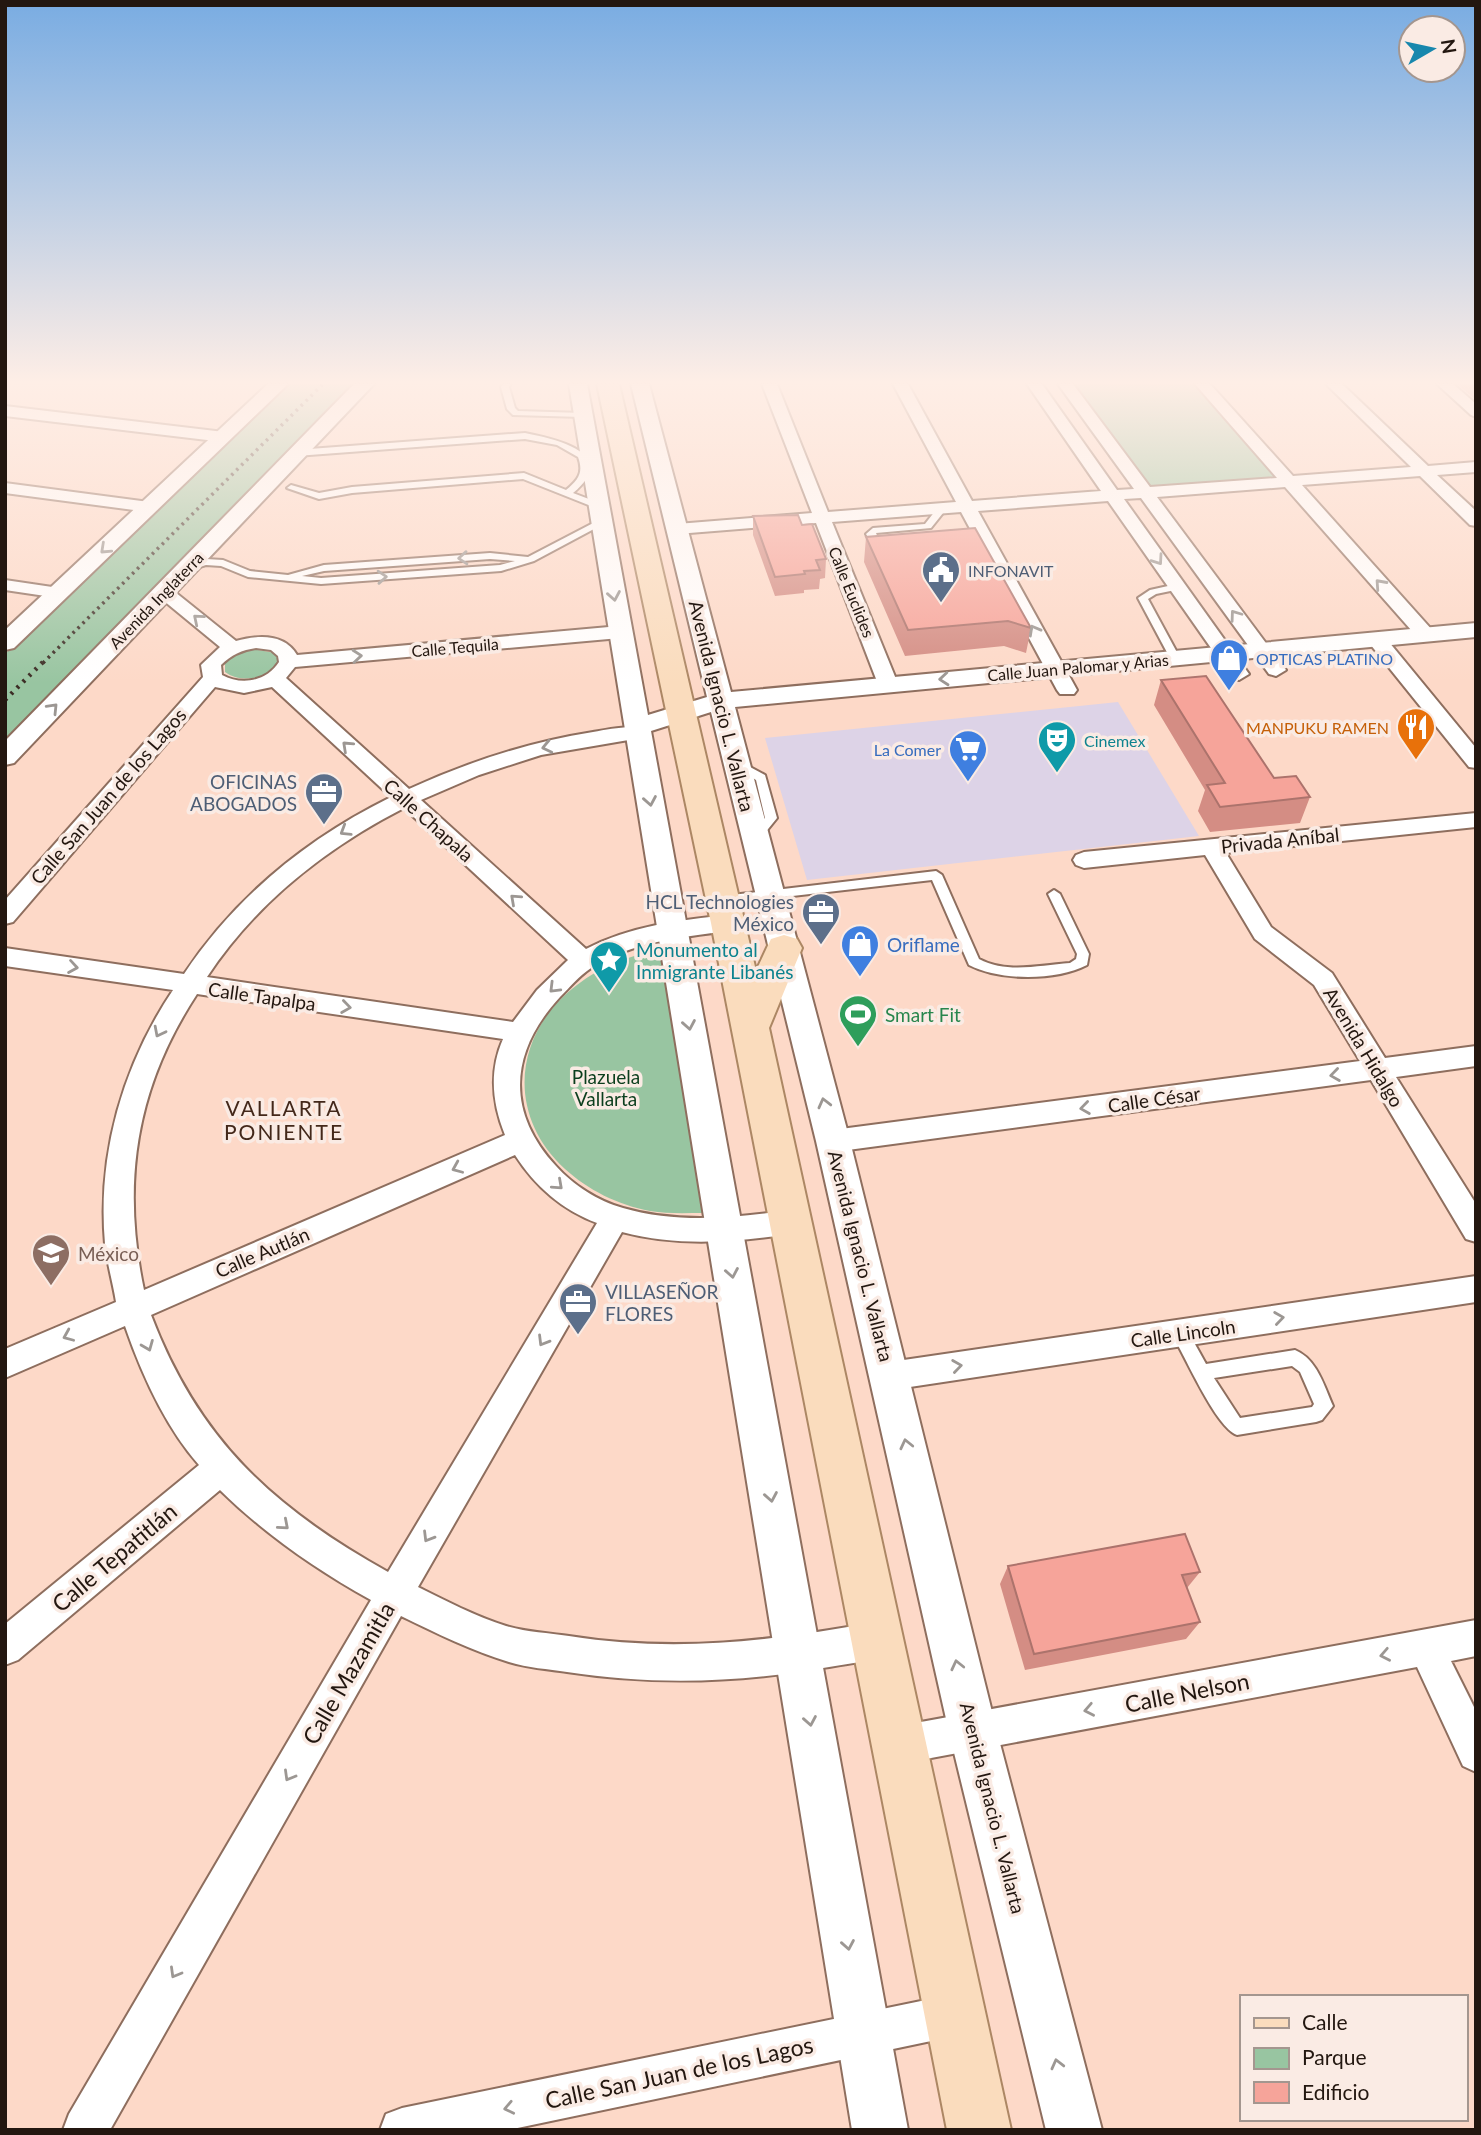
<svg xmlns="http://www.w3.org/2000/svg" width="1481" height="2135" font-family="Lato,sans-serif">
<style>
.commercial{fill:#ddd3e7}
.green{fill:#98c5a1}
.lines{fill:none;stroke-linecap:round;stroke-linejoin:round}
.service-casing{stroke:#8e6e5e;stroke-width:4}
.minor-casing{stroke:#8e6e5e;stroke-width:4}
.tertiary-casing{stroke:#8e6e5e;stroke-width:4}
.primary-casing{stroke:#ac8764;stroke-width:4}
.service{fill:#fff;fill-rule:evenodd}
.minor{fill:#fff;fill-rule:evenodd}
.tertiary{fill:#fff;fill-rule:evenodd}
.primary{fill:#fadcbd;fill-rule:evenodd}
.rail-far1{stroke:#3c2d25;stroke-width:3.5;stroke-dasharray:2.5 4.5;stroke-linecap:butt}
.rail{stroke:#3c2d25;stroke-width:4.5;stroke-dasharray:2.5 6;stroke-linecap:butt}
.wall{fill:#d48d84}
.building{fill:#f6a49a;stroke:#ac736c;stroke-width:2}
.oneway{stroke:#9c9793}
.labels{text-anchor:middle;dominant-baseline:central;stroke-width:7;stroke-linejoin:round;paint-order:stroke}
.far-service-label{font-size:16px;fill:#4e5e75;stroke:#faebe4;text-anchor:start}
.far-street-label{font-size:16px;fill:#231710;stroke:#faebe4}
.far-shop-label{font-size:16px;fill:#366cbe;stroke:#faebe4;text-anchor:start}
.far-food-label{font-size:16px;fill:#c56008;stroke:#faebe4;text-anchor:end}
.far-culture-label{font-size:16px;fill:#0d838f;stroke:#faebe4;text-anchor:start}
.street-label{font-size:19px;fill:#231710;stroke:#faebe4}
.service-label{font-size:19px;fill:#4e5e75;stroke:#faebe4;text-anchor:end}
.shop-label{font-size:19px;fill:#366cbe;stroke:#faebe4;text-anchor:start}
.culture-label{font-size:19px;fill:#0d838f;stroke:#faebe4;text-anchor:start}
.leisure-label{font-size:19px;fill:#27864d;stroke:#faebe4;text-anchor:start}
.park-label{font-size:19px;fill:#0b3e1d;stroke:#faebe4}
.education-label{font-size:19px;fill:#785e54;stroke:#faebe4;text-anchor:start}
.neighbourhood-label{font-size:21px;letter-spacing:2px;fill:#43281a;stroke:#faebe4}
.near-street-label{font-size:23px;fill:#231710;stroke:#faebe4}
</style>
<rect width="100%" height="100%" fill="#fdd9c8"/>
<!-- commercial -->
<path class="commercial" d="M1118 702 1199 836 807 880 765 738Z"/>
<!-- green -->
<path class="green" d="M289 384H353L5 744V654Z
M1073 384H1194L1276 477 1150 487Z
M253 649 275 653 279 662C269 679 241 684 225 672V662L236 653Z
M659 949H665L706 1211 703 1213C686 1213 667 1214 650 1211 618 1205 588 1190 565 1169 505 1114 514 1032 577 985 601 966 630 956 659 949Z"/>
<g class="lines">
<defs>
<path id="service" d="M503 384H511L509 387 515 408 518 411 583 413 587 415 583 417 513 415 507 409 501 387Z
M525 433C555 439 621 453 573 493L602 504V508H596L523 479 352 493 319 499 287 488 291 485 319 493 352 487 524 473 566 490C578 480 584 473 578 457L557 445 525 439 296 456 292 453 296 450Z
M942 505 947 508 931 528 876 533 880 542 887 545V549L873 546 866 534 873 528 925 524 939 506Z
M599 520 607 522 534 561 501 571 321 584 248 577 221 566 206 565 189 570 184 567 206 559 223 560 250 571 288 575 324 565 490 553 528 557ZM490 559 515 561 500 565 321 578 302 576 324 571Z
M1177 584 1182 587 1180 589 1156 594 1148 599 1180 658 1175 661 1170 658 1138 598 1150 590Z
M737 760 765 775 777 818 760 839 756 840 750 836 765 818 756 780 733 765V761Z
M936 871 942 875 979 959C1007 974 1040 965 1070 963L1076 959 1077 954 1048 894 1054 890 1060 894 1089 954 1087 965C1056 981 1000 981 969 965L932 880 723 904 717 900 723 896Z
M1180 1326 1186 1328 1206 1364 1295 1350C1317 1359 1324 1386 1333 1406L1322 1420 1316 1422 1237 1435C1216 1427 1187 1360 1174 1338L1172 1333 1174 1328ZM1292 1366 1300 1372 1314 1404 1312 1407 1240 1418 1214 1378Z"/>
<path id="minor" d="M762 384H777L828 512 956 502 893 384H908L972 501 1101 491 1027 384H1042L1117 490 1134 489 1058 384H1073L1150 487 1277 478 1195 384H1210L1293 476 1411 467 1326 384H1342L1428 466 1476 462V472L1437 475 1476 511V526L1470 525 1420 476 1302 485 1433 631 1436 635 1426 641 1419 639 1285 487 1157 497 1286 670 1276 676 1269 674 1141 498 1124 499 1249 674 1239 680 1232 678 1108 501 978 511 1077 690 1074 694H1060L1057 690 961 512 832 522 898 684 895 688H881L878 684 816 523 677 534 668 529 677 524 812 513Z
M1437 384H1453L1476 404V417L1471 415Z
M5 406 224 432 232 437 224 442 5 416Z
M5 483 149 502 157 507 149 512 5 493Z
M5 580 59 588 68 593 59 598 5 590Z
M164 587 170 588 236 641C258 635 284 633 297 655L620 626 627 628 629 632 620 638 295 667 286 678 409 789C468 762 529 742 593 732 610 729 630 725 646 729L649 733 646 737 541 755 479 775 421 800 586 949C630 926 680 920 728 915L736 917 740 923 736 929 728 931C681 937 632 942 591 968 579 976 570 987 560 997 510 1051 505 1111 556 1166 573 1185 598 1201 623 1208 678 1224 735 1218 791 1210L801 1213 805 1222 801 1231 791 1234C734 1242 679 1247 622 1232L418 1587C446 1601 475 1616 506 1626 526 1632 548 1633 569 1636 676 1653 771 1641 877 1622L890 1627 895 1640 890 1653C867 1662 841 1665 817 1669 733 1683 651 1685 567 1672 548 1669 528 1668 509 1662 472 1651 436 1633 401 1616L110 2130H63L69 2114 371 1600C315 1569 265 1534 220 1490L18 1660 5 1665V1624L199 1465C165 1426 142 1375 125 1326L5 1378V1349L116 1302C113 1283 107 1263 105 1244 97 1154 123 1065 173 990L5 966V948L184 974C236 896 308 838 391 797L272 687 244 693 215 687 13 922 5 924V900L203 677 201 665 220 647 158 596 155 592ZM256 648 271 650 278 656 279 662C267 681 242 686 222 675L221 665C231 655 242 650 256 648ZM404 808 568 960 537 990 513 1022 207 977C255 904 326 848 404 808ZM197 994 503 1039C489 1071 492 1103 505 1135L144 1290C121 1182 136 1087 197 994ZM515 1155C535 1186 562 1210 597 1223L388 1572C273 1508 198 1439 151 1315Z
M1377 634 1384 636 1476 748V768L1469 767 1370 644 1367 640 1370 636Z
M1476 813V827L1226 853 1271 927 1332 973 1385 1058 1476 1046V1066L1396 1077 1476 1204V1242L1466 1239 1371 1080 833 1152 823 1149 819 1141 823 1133 833 1130 1360 1061 1314 985 1255 939 1205 855 1084 868 1076 865 1073 860 1076 855 1084 852Z
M1476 1276V1302L890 1390 879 1386 874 1376 879 1366 890 1362Z
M1476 1620V1656L1451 1661 1476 1711V1772L1463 1766 1417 1667 899 1764 886 1758 880 1745 886 1732 899 1726Z
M955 1994 970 2000 976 2015 970 2030 955 2036 508 2130H380L386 2114 402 2108Z"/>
<path id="tertiary" d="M268 384H288L14 648 5 650V630Z
M354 384H374L14 763 5 765V741Z
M569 384H587L648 715 707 697 631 384H649L731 692 1476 623V637L735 707 850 1141 997 1732 1102 2130H1046L949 1732 816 1141 711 712 651 731 908 2130H852Z"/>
<path id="primary" d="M597 384H619L756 971 771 939 784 935 797 939 802 948 769 1028 1011 2130H947L711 923Z"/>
</defs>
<!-- service casing -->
<use href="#service" class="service-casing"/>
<!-- minor casing -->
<use href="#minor" class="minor-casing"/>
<!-- tertiary casing -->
<use href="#tertiary" class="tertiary-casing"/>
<!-- primary casing -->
<use href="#primary" class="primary-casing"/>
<!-- service -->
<use href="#service" class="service"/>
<!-- minor -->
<use href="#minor" class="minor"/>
<!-- tertiary -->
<use href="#tertiary" class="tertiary"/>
<!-- primary -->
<use href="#primary" class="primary"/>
<!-- rail-far1 -->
<path class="rail-far1" d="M43 663 323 384"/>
<!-- rail -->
<path class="rail" d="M5 700 44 661"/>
</g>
<!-- wall -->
<path class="wall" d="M1457 384H1476V400Z
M753 516 802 525 826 559 825 578 820 579 819 589 804 590V593L775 596 753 535Z
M866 537 1031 628 1026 653 1004 646 905 656 864 562Z
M1161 680 1274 778 1310 797 1300 823 1210 832 1198 811 1205 790 1154 705Z
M1008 1566 1200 1572 1187 1588 1200 1622 1186 1639 1025 1670 1000 1584Z"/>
<!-- building -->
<path class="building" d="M798 515 802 525 812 524 826 559 816 560 820 570 804 571 805 574 775 577 753 516Z
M975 528 1031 628 1008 621 908 630 866 537Z
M1206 676 1274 778 1296 776 1310 797 1220 807 1207 785 1225 783 1161 680Z
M1185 1534 1200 1572 1182 1575 1200 1622 1034 1654 1008 1566Z"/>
<!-- one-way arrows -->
<defs><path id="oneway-chevron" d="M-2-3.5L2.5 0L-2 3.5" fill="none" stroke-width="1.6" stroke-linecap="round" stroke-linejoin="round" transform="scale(1.75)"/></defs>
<g class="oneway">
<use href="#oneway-chevron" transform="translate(105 549) rotate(137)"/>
<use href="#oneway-chevron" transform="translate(463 558) rotate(176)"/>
<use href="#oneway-chevron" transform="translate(1158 560) rotate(55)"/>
<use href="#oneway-chevron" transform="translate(382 577) rotate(-4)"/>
<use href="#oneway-chevron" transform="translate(1380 584) rotate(-132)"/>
<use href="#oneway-chevron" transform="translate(614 596) rotate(80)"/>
<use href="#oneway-chevron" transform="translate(1235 615) rotate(-126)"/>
<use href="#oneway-chevron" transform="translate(198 619) rotate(-140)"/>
<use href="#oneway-chevron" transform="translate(1034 630) rotate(-119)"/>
<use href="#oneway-chevron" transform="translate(357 656) rotate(-5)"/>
<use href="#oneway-chevron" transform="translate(944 679) rotate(175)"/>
<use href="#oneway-chevron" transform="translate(53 708) rotate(-46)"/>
<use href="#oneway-chevron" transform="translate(347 746) rotate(-137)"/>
<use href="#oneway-chevron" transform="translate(547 747) rotate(167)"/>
<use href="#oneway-chevron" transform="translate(650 801) rotate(80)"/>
<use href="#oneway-chevron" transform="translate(345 831) rotate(148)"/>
<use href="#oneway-chevron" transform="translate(515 899) rotate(-138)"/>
<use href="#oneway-chevron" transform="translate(73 967) rotate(9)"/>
<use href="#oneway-chevron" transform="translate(554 988) rotate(135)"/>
<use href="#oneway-chevron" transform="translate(346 1007) rotate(8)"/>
<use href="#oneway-chevron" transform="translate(689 1025) rotate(80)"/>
<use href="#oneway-chevron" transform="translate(159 1032) rotate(117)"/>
<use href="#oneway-chevron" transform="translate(1335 1075) rotate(172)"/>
<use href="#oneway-chevron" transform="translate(824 1103) rotate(-104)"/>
<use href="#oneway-chevron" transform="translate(1085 1108) rotate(172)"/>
<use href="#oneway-chevron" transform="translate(457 1168) rotate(157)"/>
<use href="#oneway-chevron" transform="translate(558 1185) rotate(42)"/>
<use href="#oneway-chevron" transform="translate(732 1273) rotate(80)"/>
<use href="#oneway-chevron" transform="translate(1279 1318) rotate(-8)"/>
<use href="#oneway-chevron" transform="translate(68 1336) rotate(157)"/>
<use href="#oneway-chevron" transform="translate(543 1341) rotate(121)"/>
<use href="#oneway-chevron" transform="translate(148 1346) rotate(68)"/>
<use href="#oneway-chevron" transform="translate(957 1366) rotate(-8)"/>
<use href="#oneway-chevron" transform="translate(906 1444) rotate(-103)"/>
<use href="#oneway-chevron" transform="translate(771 1497) rotate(80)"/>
<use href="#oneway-chevron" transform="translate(284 1525) rotate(41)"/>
<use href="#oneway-chevron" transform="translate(428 1537) rotate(121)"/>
<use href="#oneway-chevron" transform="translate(1385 1655) rotate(169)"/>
<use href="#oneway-chevron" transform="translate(957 1665) rotate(-103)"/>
<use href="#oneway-chevron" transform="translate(1089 1710) rotate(169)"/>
<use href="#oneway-chevron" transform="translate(810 1721) rotate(80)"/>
<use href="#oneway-chevron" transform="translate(289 1776) rotate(120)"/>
<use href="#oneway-chevron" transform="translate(848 1945) rotate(80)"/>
<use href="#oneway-chevron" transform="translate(175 1973) rotate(120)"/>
<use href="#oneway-chevron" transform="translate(1057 2064) rotate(-104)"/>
<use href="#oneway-chevron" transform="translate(509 2108) rotate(168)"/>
</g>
<!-- sky -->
<linearGradient id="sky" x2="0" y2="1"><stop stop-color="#79ace2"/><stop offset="0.56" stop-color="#feeee6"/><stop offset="1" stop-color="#feeee6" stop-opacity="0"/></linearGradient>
<rect width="1481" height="683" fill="url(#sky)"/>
<!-- icons -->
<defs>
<symbol id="civic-pin" viewBox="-11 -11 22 30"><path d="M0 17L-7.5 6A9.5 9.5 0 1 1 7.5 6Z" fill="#5c6f8a" stroke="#faebe4"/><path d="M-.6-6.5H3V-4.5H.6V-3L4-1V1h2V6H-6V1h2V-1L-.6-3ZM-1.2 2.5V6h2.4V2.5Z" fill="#fff"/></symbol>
<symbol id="shop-pin" viewBox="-11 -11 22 30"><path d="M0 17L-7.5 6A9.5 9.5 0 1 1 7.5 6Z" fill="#3f7fe0" stroke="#faebe4"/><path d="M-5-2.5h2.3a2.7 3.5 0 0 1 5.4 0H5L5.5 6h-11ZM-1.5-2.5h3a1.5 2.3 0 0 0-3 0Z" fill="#fff"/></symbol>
<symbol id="restaurant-pin" viewBox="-11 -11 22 30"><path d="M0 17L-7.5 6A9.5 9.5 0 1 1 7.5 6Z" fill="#e8710a" stroke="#faebe4"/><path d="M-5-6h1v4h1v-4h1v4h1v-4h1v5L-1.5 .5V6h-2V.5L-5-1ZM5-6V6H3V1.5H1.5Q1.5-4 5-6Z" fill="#fff"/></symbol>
<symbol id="theatre-pin" viewBox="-11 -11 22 30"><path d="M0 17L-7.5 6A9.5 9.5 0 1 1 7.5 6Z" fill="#0f9aa8" stroke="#faebe4"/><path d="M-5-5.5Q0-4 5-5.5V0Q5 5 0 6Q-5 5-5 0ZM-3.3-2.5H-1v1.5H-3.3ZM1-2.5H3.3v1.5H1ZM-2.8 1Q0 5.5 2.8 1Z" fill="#fff"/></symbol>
<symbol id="supermarket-pin" viewBox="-11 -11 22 30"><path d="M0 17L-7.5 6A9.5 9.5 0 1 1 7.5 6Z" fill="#3f7fe0" stroke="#faebe4"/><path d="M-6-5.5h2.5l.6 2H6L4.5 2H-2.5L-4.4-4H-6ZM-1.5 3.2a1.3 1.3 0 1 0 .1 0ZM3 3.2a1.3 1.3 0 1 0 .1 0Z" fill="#fff"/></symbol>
<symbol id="office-pin" viewBox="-11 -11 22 30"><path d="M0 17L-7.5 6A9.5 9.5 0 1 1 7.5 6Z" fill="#5c6f8a" stroke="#faebe4"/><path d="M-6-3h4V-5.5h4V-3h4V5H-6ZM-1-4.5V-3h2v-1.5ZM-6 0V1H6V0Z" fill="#fff"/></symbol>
<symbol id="sight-pin" viewBox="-11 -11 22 30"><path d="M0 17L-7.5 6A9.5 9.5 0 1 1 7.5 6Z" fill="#0f9aa8" stroke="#faebe4"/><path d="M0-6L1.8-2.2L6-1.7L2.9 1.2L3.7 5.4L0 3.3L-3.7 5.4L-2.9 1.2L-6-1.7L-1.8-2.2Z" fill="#fff"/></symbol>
<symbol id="stadium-pin" viewBox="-11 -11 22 30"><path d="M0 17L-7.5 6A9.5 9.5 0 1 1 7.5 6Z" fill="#2e9e5b" stroke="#faebe4"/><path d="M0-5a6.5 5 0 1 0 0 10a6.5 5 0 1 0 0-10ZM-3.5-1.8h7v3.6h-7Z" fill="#fff"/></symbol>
<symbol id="school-pin" viewBox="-11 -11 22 30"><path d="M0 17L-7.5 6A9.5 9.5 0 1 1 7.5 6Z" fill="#8d6e63" stroke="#faebe4"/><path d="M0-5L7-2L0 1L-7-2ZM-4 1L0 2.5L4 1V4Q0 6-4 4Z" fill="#fff"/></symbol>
</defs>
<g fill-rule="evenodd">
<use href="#civic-pin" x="919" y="548" width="44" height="60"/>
<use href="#shop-pin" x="1207" y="636" width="44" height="60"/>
<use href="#restaurant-pin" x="1394" y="705" width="44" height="60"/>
<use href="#theatre-pin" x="1035" y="718" width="44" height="60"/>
<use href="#supermarket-pin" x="946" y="727" width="44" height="60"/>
<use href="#office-pin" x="302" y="770" width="44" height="60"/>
<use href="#office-pin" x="799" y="890" width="44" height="60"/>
<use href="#shop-pin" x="838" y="922" width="44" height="60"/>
<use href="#sight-pin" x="587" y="938" width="44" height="60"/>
<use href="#stadium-pin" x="836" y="992" width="44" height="60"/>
<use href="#school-pin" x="29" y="1231" width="44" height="60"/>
<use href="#office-pin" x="556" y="1280" width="44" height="60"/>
</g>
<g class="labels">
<!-- far-service labels -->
<g class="far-service-label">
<text x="968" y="570">INFONAVIT</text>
</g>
<!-- far-street labels -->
<g class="far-street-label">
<text transform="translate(852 592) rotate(68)">Calle Euclides</text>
<text transform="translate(156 600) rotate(-46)">Avenida Inglaterra</text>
<text transform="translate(455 647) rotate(-5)">Calle Tequila</text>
<text transform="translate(1078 667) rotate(-5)">Calle Juan Palomar y Arias</text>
</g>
<!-- far-shop labels -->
<g class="far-shop-label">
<text x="1256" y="658">OPTICAS PLATINO</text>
<text x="941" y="749" text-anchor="end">La Comer</text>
</g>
<!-- far-food labels -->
<g class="far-food-label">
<text x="1389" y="727">MANPUKU RAMEN</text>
</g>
<!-- far-culture labels -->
<g class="far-culture-label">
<text x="1084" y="740">Cinemex</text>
</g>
<!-- street labels -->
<g class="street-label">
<text transform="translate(722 706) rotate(76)">Avenida Ignacio L. Vallarta</text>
<text transform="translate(108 796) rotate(-49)">Calle San Juan de los Lagos</text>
<text transform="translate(429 820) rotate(42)">Calle Chapala</text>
<text transform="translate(1280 840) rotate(-6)">Privada Aníbal</text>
<text transform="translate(262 996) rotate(8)">Calle Tapalpa</text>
<text transform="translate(1364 1047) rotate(59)">Avenida Hidalgo</text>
<text transform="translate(1154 1099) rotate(-8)">Calle César</text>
<text transform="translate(262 1252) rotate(-23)">Calle Autlán</text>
<text transform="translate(861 1256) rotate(76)">Avenida Ignacio L. Vallarta</text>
<text transform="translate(1183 1333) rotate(-8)">Calle Lincoln</text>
<text transform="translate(993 1808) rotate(76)">Avenida Ignacio L. Vallarta</text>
</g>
<!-- service labels -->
<g class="service-label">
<text x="297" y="781">OFICINAS<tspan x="297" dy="22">ABOGADOS</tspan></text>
<text x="794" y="901">HCL Technologies<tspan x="794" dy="22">México</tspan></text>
<text x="605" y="1291" text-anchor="start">VILLASEÑOR<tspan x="605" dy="22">FLORES</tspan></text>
</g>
<!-- shop labels -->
<g class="shop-label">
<text x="887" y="944">Oriflame</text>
</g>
<!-- culture labels -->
<g class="culture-label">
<text x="636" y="949">Monumento al<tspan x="636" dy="22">Inmigrante Libanés</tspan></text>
</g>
<!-- leisure labels -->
<g class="leisure-label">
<text x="885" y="1014">Smart Fit</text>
</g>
<!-- park labels -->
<g class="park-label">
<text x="606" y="1076">Plazuela<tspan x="606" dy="22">Vallarta</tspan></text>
</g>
<!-- education labels -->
<g class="education-label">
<text x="78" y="1253">México</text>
</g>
<!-- neighbourhood labels -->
<g class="neighbourhood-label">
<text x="284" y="1107">VALLARTA<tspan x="284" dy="24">PONIENTE</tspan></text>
</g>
<!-- near-street labels -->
<g class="near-street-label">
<text transform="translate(114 1557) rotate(-40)">Calle Tepatitlán</text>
<text transform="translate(348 1673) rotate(-60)">Calle Mazamitla</text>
<text transform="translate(1187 1692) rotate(-11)">Calle Nelson</text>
<text transform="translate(679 2072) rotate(-12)">Calle San Juan de los Lagos</text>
</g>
</g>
<!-- border -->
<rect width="1481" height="2135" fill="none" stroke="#231710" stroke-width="14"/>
<!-- legend -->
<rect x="1240" y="1995" width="228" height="126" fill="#faebe4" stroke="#a4968f" stroke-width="2"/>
<rect x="1254" y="2018" width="35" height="10" fill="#fadcbd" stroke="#a4968f" stroke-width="2"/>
<text x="1302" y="2030" font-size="21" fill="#231710">Calle</text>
<rect x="1254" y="2048" width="35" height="21" fill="#98c5a1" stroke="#a4968f" stroke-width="2"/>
<text x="1302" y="2065" font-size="21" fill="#231710">Parque</text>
<rect x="1254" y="2082" width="35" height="21" fill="#f6a49a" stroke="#a4968f" stroke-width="2"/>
<text x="1302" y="2100" font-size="21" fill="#231710">Edificio</text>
<!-- north arrow -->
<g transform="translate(1432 49) rotate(81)"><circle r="33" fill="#faebe4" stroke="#a4968f" stroke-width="2"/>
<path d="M0-5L12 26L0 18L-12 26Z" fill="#1787ad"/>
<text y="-10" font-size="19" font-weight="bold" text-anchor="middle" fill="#231710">N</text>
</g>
</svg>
